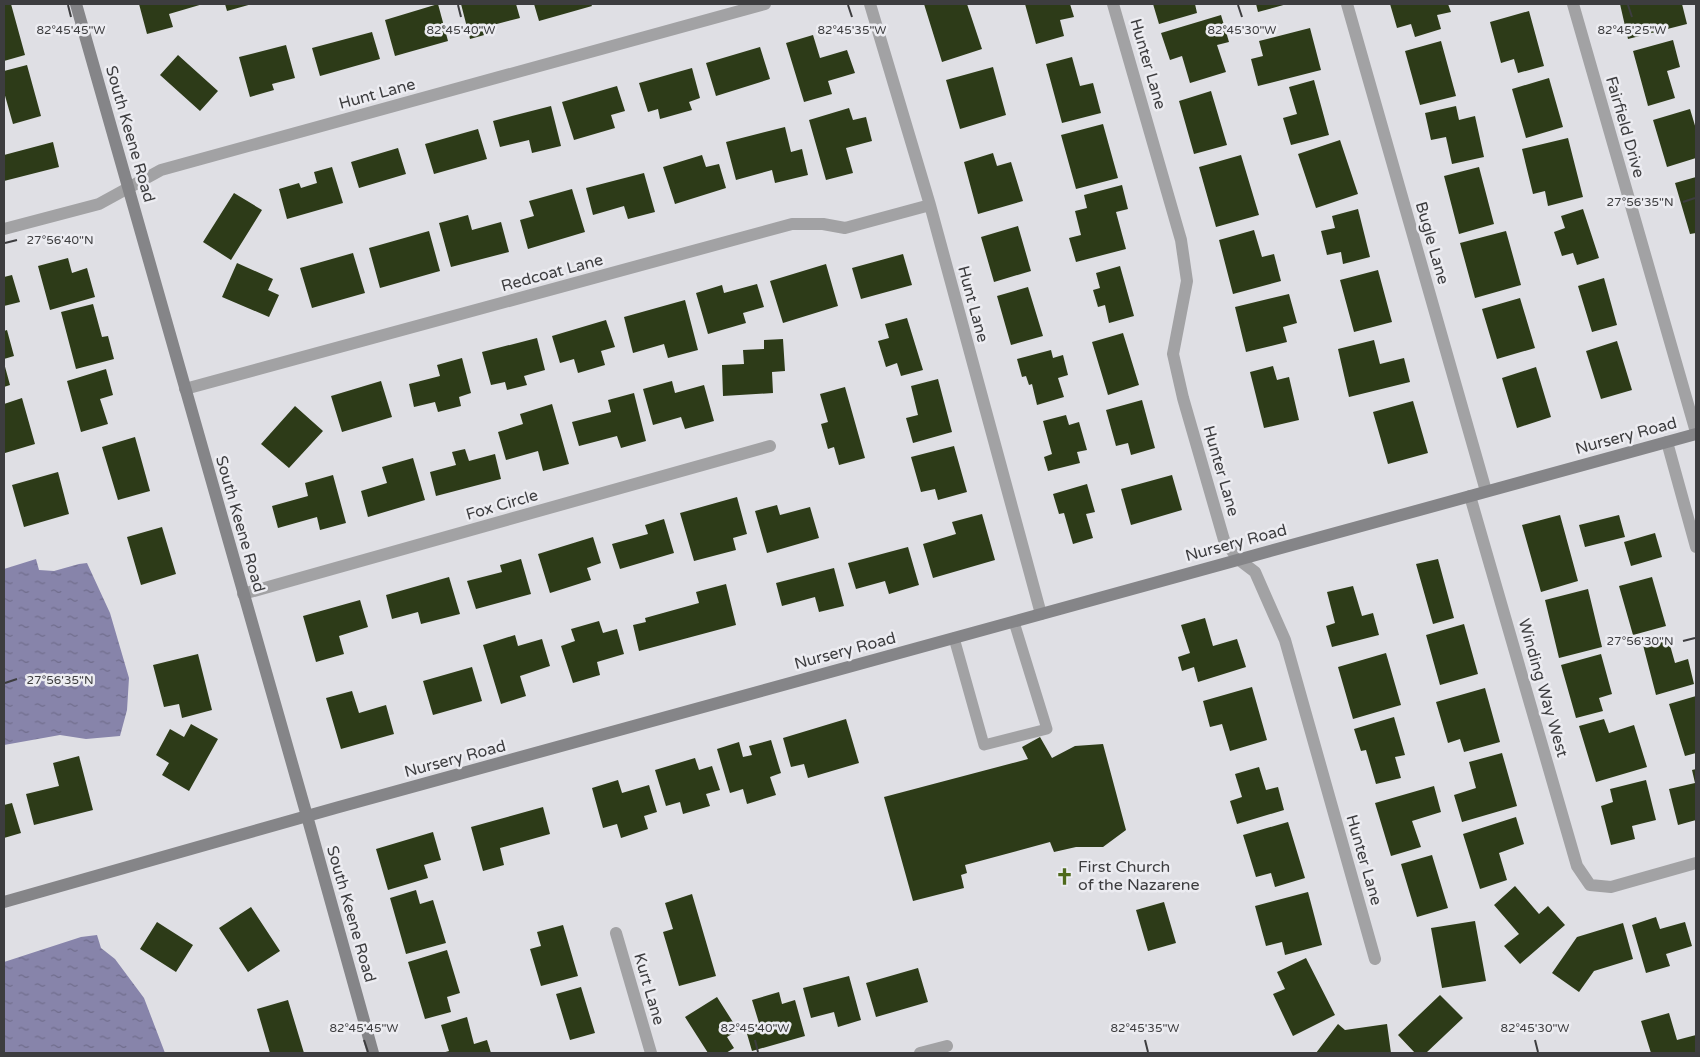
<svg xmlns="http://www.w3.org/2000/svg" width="1700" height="1057" font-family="'Varela Round',sans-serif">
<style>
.water{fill:url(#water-ripples)}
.building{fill:#2d3b18}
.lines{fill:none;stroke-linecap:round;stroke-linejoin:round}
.lane{stroke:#a2a2a4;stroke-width:11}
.street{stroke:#a2a2a4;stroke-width:12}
.secondary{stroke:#858588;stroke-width:12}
.ticks{fill:none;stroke:#3d3d3f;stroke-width:2}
.labels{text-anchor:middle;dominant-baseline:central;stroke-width:5;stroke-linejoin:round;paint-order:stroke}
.street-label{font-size:16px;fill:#3d3d3f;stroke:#ececf1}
.poi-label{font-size:16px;fill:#3d3d3f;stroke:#ececf1;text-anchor:start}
.ticks-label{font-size:12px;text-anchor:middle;fill:#3d3d3f;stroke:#ececf1;stroke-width:5;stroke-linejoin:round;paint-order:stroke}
</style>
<defs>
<pattern id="water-ripples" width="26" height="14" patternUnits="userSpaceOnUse" patternTransform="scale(1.25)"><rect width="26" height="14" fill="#8784aa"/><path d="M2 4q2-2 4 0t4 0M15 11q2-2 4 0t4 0" fill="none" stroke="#706d8c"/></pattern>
</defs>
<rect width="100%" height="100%" fill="#dfdfe4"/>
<!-- water -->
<path class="water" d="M36 559 39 570 54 571 79 564 87 563 110 613 129 678 127 710 120 736 86 739 60 735 4 745V569Z
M97 935 101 948 115 959 144 998 165 1053H4V962L81 937Z"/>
<!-- building -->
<path class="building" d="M4 4H11L25 55 4 61Z
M139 4H203L169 14 173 27 147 34Z
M225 4H252L227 11Z
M438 4 448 41 395 56 385 20Z
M461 4H516L520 18 493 25 495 32 470 39Z
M534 4H591L592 6 539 21Z
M924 4H967L982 49 942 62Z
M1025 4H1070L1074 17 1060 20 1064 36 1036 44Z
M1153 4H1195L1197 13 1159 24Z
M1256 4H1287L1258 12Z
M1390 4H1448L1451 12 1437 15 1441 29 1415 37 1411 24 1397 28Z
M1620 4H1682L1687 24 1628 39Z
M1529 11 1544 66 1518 73 1514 59 1501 63 1490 22Z
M1221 15 1229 42 1217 45 1226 72 1190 83 1182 56 1170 60 1161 33Z
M1310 28 1321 70 1258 86 1251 59 1263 56 1259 41Z
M372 32 380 59 320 76 312 48Z
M813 35 820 58 847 50 855 73 828 81 832 94 804 102 786 43Z
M1673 40 1680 67 1667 71 1675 98 1648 106 1633 51Z
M1441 41 1456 96 1420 105 1405 51Z
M286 45 295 78 272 84 274 90 250 97 239 57Z
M760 47 770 79 716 96 706 63Z
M178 55 218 91 200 111 160 75Z
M1072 57 1080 86 1093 83 1101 113 1062 123 1046 64Z
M27 65 41 116 13 124 4 92V71Z
M993 67 1006 115 960 129 946 80Z
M692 68 700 98 689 102 692 110 660 119 658 109 648 112 639 83Z
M1549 78 1563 127 1526 138 1512 89Z
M1314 80 1329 135 1291 145 1283 118 1297 114 1289 87Z
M617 86 625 111 611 115 615 128 574 140 562 102Z
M1211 91 1227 145 1194 154 1179 101Z
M551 106 561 146 532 153 529 140 500 147 493 121Z
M1456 106 1459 120 1475 116 1484 157 1452 164 1446 137 1431 140 1425 113Z
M849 108 853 120 866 117 872 141 846 148 853 173 826 180 809 120Z
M1690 109 1696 129V158L1667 167 1653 120Z
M1103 124 1118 178 1076 189 1061 135Z
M785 127 791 152 802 149 808 175 775 183 772 170 736 180 726 142Z
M478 129 487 159 434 174 425 144Z
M1568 138 1583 197 1548 206 1545 191 1533 194 1522 149Z
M1340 140 1358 194 1316 208 1298 154Z
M53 142 59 167 4 181V155Z
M398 148 406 174 359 188 351 162Z
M993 153 997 166 1011 162 1023 201 978 214 964 162Z
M702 155 706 167 719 164 726 188 675 204 663 167Z
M1241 155 1259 215 1216 227 1199 167Z
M332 167 343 203 287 219 279 189 299 183 301 188 317 183 314 172Z
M1479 167 1494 224 1459 234 1444 176Z
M644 173 655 212 628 219 624 206 593 215 586 188Z
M1696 177V233L1690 234 1675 183Z
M1122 185 1128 209 1116 212 1126 249 1076 262 1069 238 1081 235 1075 211 1087 208 1084 195Z
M572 189 585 232 528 249 520 220 534 216 529 201Z
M234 193 262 210 231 260 203 242Z
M1358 209 1370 257 1343 264 1341 252 1327 255 1321 231 1335 228 1332 216Z
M1583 209 1599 258 1577 265 1573 253 1562 256 1554 232 1565 228 1561 216Z
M468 215 472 230 501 222 509 252 451 267 439 223Z
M1018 226 1031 271 994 282 981 237Z
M1254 230 1262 257 1274 254 1281 281 1233 294 1219 240Z
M429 231 440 271 380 288 369 248Z
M1506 231 1521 285 1475 298 1460 243Z
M353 253 365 293 312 308 300 268Z
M903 254 912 285 861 299 852 268Z
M68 258 72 273 87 268 95 297 50 310 38 266Z
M237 263 273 279 268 290 279 295 269 317 222 297Z
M826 264 838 306 783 323 770 281Z
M1120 266 1134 316 1109 323 1105 305 1098 307 1093 290 1100 288 1096 273Z
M1378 270 1392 322 1354 332 1340 280Z
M12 275 20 302 4 306V277Z
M1604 278 1617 325 1592 332 1578 286Z
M757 284 764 307 743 313 746 323 708 334 696 293 722 285 724 293Z
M1028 287 1043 336 1011 345 997 296Z
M1289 294 1297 323 1283 327 1287 342 1246 352 1235 307Z
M1520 298 1535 348 1497 359 1482 309Z
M685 300 698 350 668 358 664 344 633 353 624 317Z
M93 304 102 337 108 336 114 359 76 369 61 312Z
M907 318 923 370 901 376 897 363 886 367 878 341 889 338 885 324Z
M606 320 615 347 601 351 605 365 578 373 574 359 560 363 552 336Z
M7 330 14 356 4 359V331Z
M1123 333 1139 385 1108 395 1092 342Z
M537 338 545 370 524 376 527 385 507 390 505 382 491 385 482 352Z
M783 339 785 371 772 372 773 393 723 396 722 365 744 364 743 350 764 349V340Z
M1374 340 1380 364 1404 358 1410 382 1349 397 1338 349Z
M1617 341 1632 390 1601 399 1586 351Z
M1051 350 1053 358 1063 355 1068 375 1058 378 1064 397 1037 405 1032 384 1029 385 1026 376 1022 377 1017 359Z
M462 358 471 393 459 397 461 406 438 412 435 402 414 407 409 384 440 376 437 365Z
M4 363 10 385 4 387Z
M1273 366 1277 380 1289 377 1299 420 1264 428 1250 372Z
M1536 367 1551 417 1517 428 1502 378Z
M106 369 113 395 100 399 108 424 81 432 67 381Z
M938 379 952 432 913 443 906 418 918 415 911 386Z
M381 381 392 417 342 432 331 396Z
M672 381 675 393 704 385 714 421 685 429 681 417 653 425 643 389Z
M845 387 865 458 839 465 834 447 828 449 821 424 828 422 820 394Z
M634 393 646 441 621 448 617 436 579 446 572 422 611 412 608 400Z
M22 398 35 444 5 453 4 448V404Z
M1142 400 1155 448 1131 455 1128 443 1116 446 1106 410Z
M1413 401 1428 453 1388 464 1373 412Z
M552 404 569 464 543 471 538 451 506 460 498 432 523 424 520 414Z
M295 406 323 431 289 468 261 444Z
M1066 415 1069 425 1079 422 1087 450 1077 452 1080 463 1048 471 1044 457 1052 454 1043 421Z
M135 437 150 491 118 500 102 447Z
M954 446 967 492 938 500 935 489 921 492 911 457Z
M465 449 469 461 495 454 501 479 436 496 430 472 456 465 452 452Z
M413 458 425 500 368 517 361 491 387 483 382 467Z
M58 472 69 514 24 527 12 485Z
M333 475 346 523 320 530 317 517 278 528 272 506 308 496 305 483Z
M1172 475 1182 510 1131 525 1121 489Z
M1087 484 1095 512 1086 514 1093 538 1073 544 1064 513 1059 514 1053 494Z
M737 497 747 534 733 538 736 550 694 561 680 513Z
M777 505 780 515 810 507 819 538 767 553 755 511Z
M982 514 995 560 933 578 923 544 956 534 952 522Z
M1560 515 1578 581 1541 592 1522 525Z
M1619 515 1625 537 1585 547 1579 525Z
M664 519 674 553 620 569 612 544 648 534 645 525Z
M162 527 176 574 141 585 127 537Z
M1655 533 1662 557 1631 566 1624 542Z
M593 537 601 563 587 568 591 580 550 593 538 554Z
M908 547 919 585 889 594 885 581 856 589 848 563Z
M521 559 531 594 476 609 467 581 502 572 500 565Z
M1438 559 1454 618 1433 624 1416 564Z
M834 568 844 606 819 612 815 597 782 606 776 583Z
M449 577 460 614 421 624 418 612 392 619 386 595Z
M1652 577 1666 626 1633 635 1619 586Z
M726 584 736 625 639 651 633 625 646 622 645 618 699 603 696 592Z
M1353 586 1362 616 1373 613 1379 635 1332 647 1326 626 1335 623 1327 592Z
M1588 589 1602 647 1559 658 1545 600Z
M360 600 368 627 339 636 344 654 316 662 303 616Z
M1205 618 1213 646 1237 639 1246 667 1198 682 1194 667 1182 671 1178 657 1190 653 1181 625Z
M599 621 603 633 617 629 624 654 597 662 600 675 573 683 561 646 575 641 571 629Z
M1464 624 1478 674 1440 685 1426 635Z
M515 635 518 646 542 639 550 666 520 676 526 696 501 704 483 645Z
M1668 638 1675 663 1688 659 1694 684 1656 695 1643 645Z
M1386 653 1401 705 1353 719 1338 667Z
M198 654 212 710 182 718 179 704 164 707 153 665Z
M1601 654 1612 694 1599 698 1603 711 1576 718 1561 665Z
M472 667 482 701 433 715 423 681Z
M1252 687 1267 740 1230 751 1222 724 1210 727 1203 701Z
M1485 688 1500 742 1464 752 1460 739 1448 743 1436 702Z
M352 691 359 713 386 705 394 734 341 749 326 698Z
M1696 696V753L1685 756 1669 704Z
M1394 717 1405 755 1395 757 1401 778 1376 784 1366 750 1361 751 1354 729Z
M846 719 859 763 808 778 804 764 791 767 783 738Z
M1604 719 1609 733 1634 725 1647 767 1596 782 1579 726Z
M191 724 218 739 189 791 162 775 169 763 156 755 170 729 184 737Z
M1040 737 1052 758 1075 746 1103 744 1126 830 1103 847H1076L1054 852 1050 842 965 865 967 873 961 875 964 888 913 901 884 797 1028 759 1022 747Z
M771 740 781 773 770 777 776 795 747 804 743 789 730 793 717 749 739 742 743 757 752 755 749 746Z
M1502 753 1517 806 1462 822 1454 795 1476 788 1469 762Z
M79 756 93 810 34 825 26 794 59 786 53 763Z
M695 758 699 770 712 766 720 790 706 794 710 806 683 814 680 802 666 806 655 770Z
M1259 767 1266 790 1278 787 1284 810 1237 824 1230 801 1242 797 1235 774Z
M1696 769V820L1678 825 1669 789 1695 783 1692 770Z
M618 780 622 793 649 785 657 812 644 816 648 829 621 838 617 824 603 828 592 788Z
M1646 780 1656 820 1632 826 1635 839 1611 845 1601 806 1613 802 1610 789Z
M1434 786 1441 812 1412 821 1421 847 1391 856 1375 803Z
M12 803 21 833 4 838V805Z
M543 807 550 834 500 848 504 865 483 871 471 827Z
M1516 817 1524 844 1499 853 1507 880 1480 889 1463 834Z
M1288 822 1305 878 1275 887 1271 873 1256 877 1243 835Z
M433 832 441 860 424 865 428 878 388 890 376 849Z
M1432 855 1448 908 1417 917 1401 864Z
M1515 886 1539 914 1548 906 1565 925 1520 964 1504 946 1519 934 1494 905Z
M416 890 420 904 433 900 446 943 406 954 390 898Z
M1308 892 1322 945 1285 955 1282 942 1266 946 1255 906Z
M692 894 716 976 679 986 663 932 673 929 665 903Z
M1164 902 1176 943 1148 951 1136 910Z
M251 907 280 951 248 972 219 928Z
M1656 917 1660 929 1685 922 1692 946 1666 954 1670 966 1646 973 1632 925Z
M1475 921 1486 981 1442 988 1431 928Z
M157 922 193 945 176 972 140 949Z
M1623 923 1633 959 1594 971 1579 992 1552 973 1577 937Z
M563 925 578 976 541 986 530 949 541 946 537 932Z
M447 950 460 993 447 997 451 1012 425 1019 408 962Z
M1306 958 1335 1015 1293 1036 1273 994 1285 989 1277 972Z
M918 968 928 1002 876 1017 866 983Z
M849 976 861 1020 838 1027 834 1012 811 1018 803 988Z
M581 987 595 1033 570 1040 556 994Z
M779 992 782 1004 795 1000 805 1036 752 1051 745 1027 759 1023 752 1000Z
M1440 995 1463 1018 1426 1053H1415L1398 1035Z
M717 997 738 1030 727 1037 734 1048 726 1053H708L685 1017Z
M288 1000 304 1053H270L257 1009Z
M1669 1013 1677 1040 1696 1035V1053H1651L1641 1021Z
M467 1017 474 1044 487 1040 491 1053H442L449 1051 441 1025Z
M1338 1024 1345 1030 1387 1024 1391 1053H1316Z"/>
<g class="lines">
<!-- lane -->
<path class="lane" d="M954 638 984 745 1047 729 1014 622"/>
<!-- street -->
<path class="street" d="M870 4 930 205 1041 614
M1113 4 1181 240 1187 281 1173 354 1183 398 1224 540 1238 559 1255 572 1285 640 1375 959
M1347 4 1486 491
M1573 4 1696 432
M4 229 99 204 161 170 765 4
M185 389 792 224H823L845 228 930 205
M1667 442 1696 547
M1470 496 1577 866 1590 885 1611 887 1696 863
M243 594 770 446
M616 933 651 1053
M920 1053 947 1046"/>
<!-- secondary -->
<path class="secondary" d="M76 4 307 816 373 1053
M4 902 339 807 1696 434"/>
</g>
<!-- ticks -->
<path class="ticks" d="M68 5 71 17M458 5 461 17M848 5 852 17M1238 5 1242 17M1628 5 1632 17M1683 202 1695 198M5 243 17 240M1683 641 1695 638M5 683 17 679M364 1040 368 1052M755 1040 758 1052M1145 1040 1148 1052M1535 1040 1538 1052"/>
<!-- icons -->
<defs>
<symbol id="church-bare" viewBox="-9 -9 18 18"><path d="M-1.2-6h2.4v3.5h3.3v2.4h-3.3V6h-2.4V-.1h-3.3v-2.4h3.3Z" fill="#4e691b" stroke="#ececf1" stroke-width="2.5" paint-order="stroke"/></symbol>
</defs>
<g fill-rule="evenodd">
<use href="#church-bare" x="1052" y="864" width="25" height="25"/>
</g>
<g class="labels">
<!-- street labels -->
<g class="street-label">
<text transform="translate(1148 64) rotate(74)">Hunter Lane</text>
<text transform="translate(377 94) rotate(-15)">Hunt Lane</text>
<text transform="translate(1625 127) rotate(74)">Fairfield Drive</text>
<text transform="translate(130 134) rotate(74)">South Keene Road</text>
<text transform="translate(1432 243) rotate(74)">Bugle Lane</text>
<text transform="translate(552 273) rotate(-15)">Redcoat Lane</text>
<text transform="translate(973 304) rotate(75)">Hunt Lane</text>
<text transform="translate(1626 436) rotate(-15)">Nursery Road</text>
<text transform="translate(1221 471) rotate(74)">Hunter Lane</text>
<text transform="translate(502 505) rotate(-16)">Fox Circle</text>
<text transform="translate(240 524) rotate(74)">South Keene Road</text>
<text transform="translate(1236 543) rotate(-15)">Nursery Road</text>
<text transform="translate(845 651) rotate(-15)">Nursery Road</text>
<text transform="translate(1543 688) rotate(74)">Winding Way West</text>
<text transform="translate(455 759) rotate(-15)">Nursery Road</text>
<text transform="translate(1364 860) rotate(74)">Hunter Lane</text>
<text transform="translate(351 914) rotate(74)">South Keene Road</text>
<text transform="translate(649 989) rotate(74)">Kurt Lane</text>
</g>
<!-- poi labels -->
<g class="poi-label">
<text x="1078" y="867">First Church<tspan x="1078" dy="18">of the Nazarene</tspan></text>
</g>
</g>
<g class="ticks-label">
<text x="71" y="34">82°45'45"W</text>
<text x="461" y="34">82°45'40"W</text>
<text x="852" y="34">82°45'35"W</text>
<text x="1242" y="34">82°45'30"W</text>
<text x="1632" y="34">82°45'25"W</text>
<text x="1640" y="206">27°56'35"N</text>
<text x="60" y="244">27°56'40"N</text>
<text x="1640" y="645">27°56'30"N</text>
<text x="60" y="684">27°56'35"N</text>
<text x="364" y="1032">82°45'45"W</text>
<text x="755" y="1032">82°45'40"W</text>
<text x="1145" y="1032">82°45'35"W</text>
<text x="1535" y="1032">82°45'30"W</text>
</g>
<!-- border -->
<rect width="1700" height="1057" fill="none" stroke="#3d3d3f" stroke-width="10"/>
</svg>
